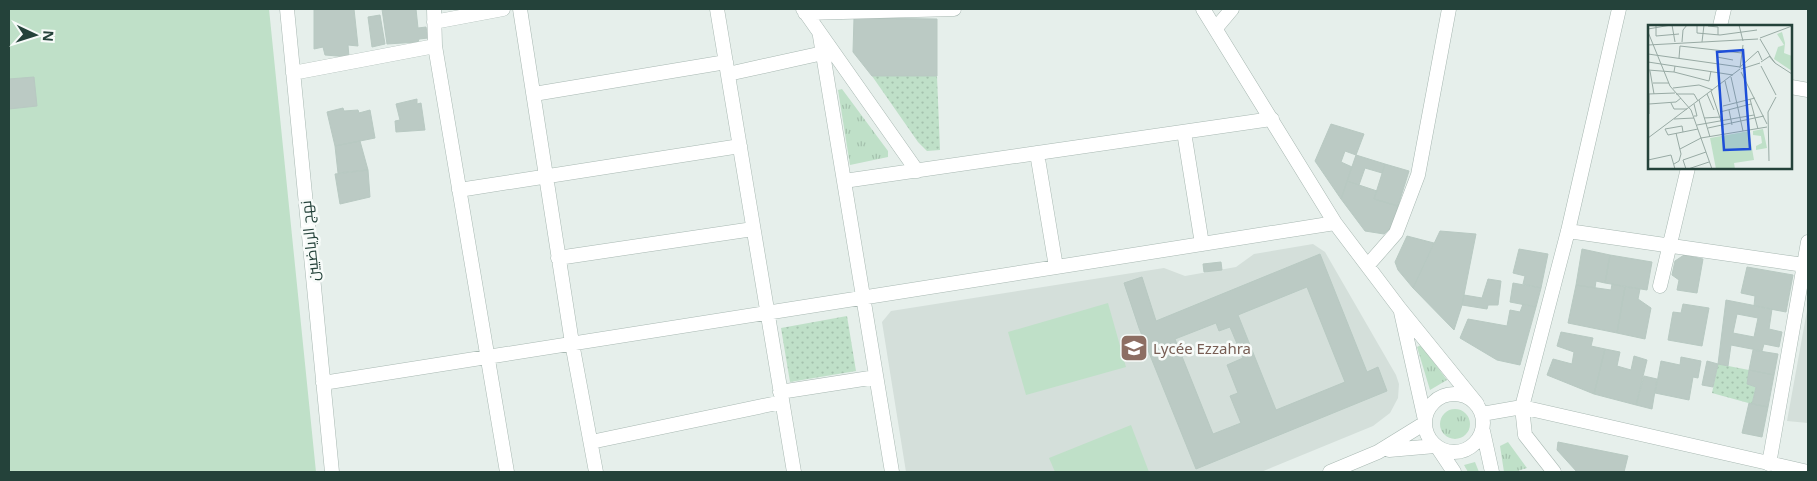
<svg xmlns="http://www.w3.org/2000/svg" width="1817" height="481" font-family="'Noto Sans',Cairo,sans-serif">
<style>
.built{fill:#d4dfda}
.grass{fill:url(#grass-tufts)}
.park{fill:url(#park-dots)}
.pitch{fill:#bfe0c8}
.building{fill:#bbcac4;stroke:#b8c9c2;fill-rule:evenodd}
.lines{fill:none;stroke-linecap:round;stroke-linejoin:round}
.street-casing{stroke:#a8b8b2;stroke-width:15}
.street{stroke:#fff;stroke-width:14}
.labels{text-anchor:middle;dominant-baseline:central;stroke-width:5;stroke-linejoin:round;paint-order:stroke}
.street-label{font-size:15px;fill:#24423a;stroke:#f7fbf9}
.education-label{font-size:15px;fill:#785e54;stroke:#f7fbf9;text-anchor:start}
.inset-road{fill:none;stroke:#98aaa4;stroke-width:1}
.view{fill:#1d4ed8;fill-opacity:0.15;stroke:#1d4ed8;stroke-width:2.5}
.inset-edge{fill:none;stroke:#24423a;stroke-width:2.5}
</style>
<defs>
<pattern id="grass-tufts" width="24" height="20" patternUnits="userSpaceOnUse" patternTransform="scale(1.25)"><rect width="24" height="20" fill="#bfe0c8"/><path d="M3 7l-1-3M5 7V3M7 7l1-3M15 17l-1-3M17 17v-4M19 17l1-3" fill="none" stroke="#a4c1ad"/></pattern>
<pattern id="park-dots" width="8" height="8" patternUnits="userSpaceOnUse" patternTransform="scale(1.25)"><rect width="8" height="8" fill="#bfe0c8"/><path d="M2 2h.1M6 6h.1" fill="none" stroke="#a4c1ad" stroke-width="1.8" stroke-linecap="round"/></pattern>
</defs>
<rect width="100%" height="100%" fill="#e6efeb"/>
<!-- built -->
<path class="built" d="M1313 244 1325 252 1396 375 1399 384 1398 398 1390 413 1373 426 1261 472H906L882 322 891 311 1164 268 1185 276 1236 267 1254 254Z
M1808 305V423L1787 421Z"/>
<!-- grass -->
<path class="grass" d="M842 89 888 151V157L850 165 838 90Z
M1421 345 1447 380 1430 390 1417 347Z
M1440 424a15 15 0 1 1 30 0a15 15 0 1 1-30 0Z
M1508 442 1527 468 1514 472H1504L1500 446Z
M1475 462 1479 472H1468L1464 465Z"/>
<!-- park -->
<path class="park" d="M872 76H937L940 150 927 151 918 142Z
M847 316 856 371 790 382 781 328Z
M1718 364 1749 370 1747 384 1756 387 1752 404 1712 393Z"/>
<!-- pitch -->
<path class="pitch" d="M9 9H269L316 472H9Z
M1108 303 1126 367 1026 395 1008 332Z
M1131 425 1149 472H1055L1049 458Z"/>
<!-- building -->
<path class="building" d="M314 9H354L358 46 348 45 349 57 325 55 323 47 314 49Z
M382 9H416L418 28 426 27 428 38 419 39 418 42 387 44Z
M380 15 385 44 372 47 368 17Z
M854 18 937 19V76H872L853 52Z
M34 77 37 106 9 109V79Z
M417 99V104L421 103 425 130 396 132 395 121 400 120 396 104Z
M343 108 344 111 358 110 359 113 370 110 375 138 335 146 327 112Z
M1331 124 1364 134 1356 155 1345 151 1341 162 1352 167 1341 199 1315 161Z
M360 141 368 170 338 173 335 146Z
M1356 155 1385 164 1382 173 1365 168 1359 185 1347 181Z
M1385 164 1409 171 1398 206 1374 199Z
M368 170 370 197 340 204 335 174Z
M1347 181 1377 191 1374 199 1398 206 1391 227 1384 234 1365 231 1341 199Z
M1440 231 1476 234 1462 305 1454 330 1413 288Z
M1407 236 1434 243 1413 288 1398 270 1395 262Z
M1519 249 1548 254 1541 288 1523 284 1525 276 1513 273Z
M1582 249 1610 255 1605 283 1596 281 1595 288 1576 285Z
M1320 254 1367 372 1378 367 1387 391 1196 469 1139 328 1124 283 1142 277 1156 321ZM1307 287 1345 382 1276 410 1238 315ZM1216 323 1219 331 1230 327 1243 358 1227 365 1238 393 1230 396 1241 423 1213 434 1175 339Z
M1610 255 1652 262 1647 290 1605 283Z
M1684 255 1703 259 1697 293 1677 290 1679 280 1672 275 1675 261Z
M1221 262 1222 270 1204 272 1203 264Z
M1747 267 1793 275 1786 312 1754 306 1755 296 1741 293Z
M1488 279 1501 281 1498 305H1488L1487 309 1462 305 1464 295 1482 298Z
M1513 283 1541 288 1536 307 1510 302Z
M1612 284 1625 287 1617 333 1568 323 1576 285 1611 290Z
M1625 287 1640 289 1638 299 1651 308 1645 339 1617 333Z
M1726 300 1772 309 1769 329 1782 332 1779 347 1764 344 1762 351 1731 345 1728 366 1718 364ZM1737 314 1758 318 1754 337 1733 333Z
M1523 304 1536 307 1520 365 1497 360 1460 338 1468 319 1507 326 1510 310 1520 312Z
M1683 304 1709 308 1702 346 1668 340 1673 312 1681 313Z
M1561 332 1593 338 1591 346 1605 349 1594 394 1547 375 1553 359 1572 364 1574 352 1557 346Z
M1605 349 1620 352 1617 366 1631 370 1634 356 1647 360 1636 405 1594 394Z
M1753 350 1778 354 1774 375 1749 370Z
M1681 357 1701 361 1698 378 1693 377 1689 400 1655 393 1661 361 1680 365Z
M1707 361 1718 364 1713 387 1702 385Z
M1749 370 1774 375 1768 407 1752 404 1756 387 1747 384Z
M1644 376 1657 379 1652 409 1636 405Z
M1749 403 1768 407 1762 437 1742 433Z
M1558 442 1628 456 1624 472H1577L1557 450Z"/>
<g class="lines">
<defs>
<path id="street" d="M287 9 332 472
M434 9 435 46 507 472
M520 9 572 343 596 472
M717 9 794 472
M803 9 917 171
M1203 9 1335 223 1400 309 1477 404
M805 13 954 9
M434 22 503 9
M1720 26 1724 9
M1216 28 1232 9
M820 36 892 472
M293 73 435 46
M728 74 823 53
M1791 87 1808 90
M534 94 726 62
M1184 132 1202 244
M1037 153 1056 267
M844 181 1272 119
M459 190 740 146
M1568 231 1804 265
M558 258 753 229
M1368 265 1396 233 1418 175 1449 9
M1660 286 1688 168
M1401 312 1425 420
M323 383 1335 223
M780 392 876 377
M1425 423a29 29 0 1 1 58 0a29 29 0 1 1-58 0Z
M1482 414 1522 407 1808 472
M1483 431 1492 472
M591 442 782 402
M1438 448 1454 472
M1389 450 1435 446
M1769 464 1808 242
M1330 472 1378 452 1425 423
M1554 472 1525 435 1522 407 1568 231 1619 9"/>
</defs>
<!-- street casing -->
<use href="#street" class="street-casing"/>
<!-- street -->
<use href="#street" class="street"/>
</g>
<!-- icons -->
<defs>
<symbol id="school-square" viewBox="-11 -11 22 22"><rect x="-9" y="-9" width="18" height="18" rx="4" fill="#8d6e63" stroke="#f7fbf9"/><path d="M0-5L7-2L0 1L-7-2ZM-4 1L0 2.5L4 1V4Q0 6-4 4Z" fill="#fff"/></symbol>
</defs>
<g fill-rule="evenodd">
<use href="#school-square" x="1118" y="332" width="32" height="32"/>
</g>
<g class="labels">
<!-- street labels -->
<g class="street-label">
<text transform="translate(309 241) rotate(-96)">نهج الرياضيين</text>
</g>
<!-- education labels -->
<g class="education-label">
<text x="1153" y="348">Lycée Ezzahra</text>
</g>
</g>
<!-- overview -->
<g transform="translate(1648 25)">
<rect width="144" height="144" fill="#e6efeb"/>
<path d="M134 7 137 18 136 28 144 31V46L126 34 130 22 136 20 129 9ZM115 104 119 123 108 125V121L114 118 113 111 105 110V106Z" fill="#bfe0c8"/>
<path d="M101 106 106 135 86 138 87 144H68L62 113Z" fill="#bfe0c8"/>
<path class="inset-road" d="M8 0V11L31 9M24 0 27 17M49 0V8L72 10 109 5M91 0 95 16M60 1 70 2V10M0 4 23 0M0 7 22 61 43 85 64 144M112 13 144 1M112 14 122 31 113 37M34 17 35 5 39 0M54 17 56 0M0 20 110 14M0 29 92 42 110 26 114 35M121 31 127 38 122 31M69 32 85 35M31 33 32 21 94 28M0 37 85 50M127 38 144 49M113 41 128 70M92 43 95 20M93 44 112 38M0 45 26 47 27 41M2 46 6 69M26 47 61 56 63 46M93 47 119 99M83 52 95 106M77 56 82 77M5 58H21M71 61 73 81M25 63 51 60 65 65M63 66 75 102M0 69 27 68M1 69V89M28 69H46L50 76M59 69 66 85M102 74 110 104M51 75 62 112M23 78 26 84H39M1 79 28 77 33 73M75 81 107 73M81 85 84 100M72 87 103 79M46 91H49L46 79M56 93 73 92M26 94 46 93M49 100 106 90M60 103 116 91M35 107 34 101 17 104 20 110 50 104M0 113 92 44M32 124 53 113 119 102M0 135 23 130 27 144M121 136 120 87 128 72M26 139 31 136 33 129 28 108M38 144 35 135 58 127M40 144 61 137"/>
<path class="view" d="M95 25 102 124 76 125 69 27Z"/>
<rect width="144" height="144" class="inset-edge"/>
</g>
<!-- border -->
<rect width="1817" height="481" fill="none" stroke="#24423a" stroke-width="20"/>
<!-- north arrow -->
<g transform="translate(35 35) rotate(94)" stroke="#f7fbf9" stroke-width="4" paint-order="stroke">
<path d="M0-4L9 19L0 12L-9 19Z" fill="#24423a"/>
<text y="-8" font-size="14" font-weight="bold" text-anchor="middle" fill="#24423a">N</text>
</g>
</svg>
